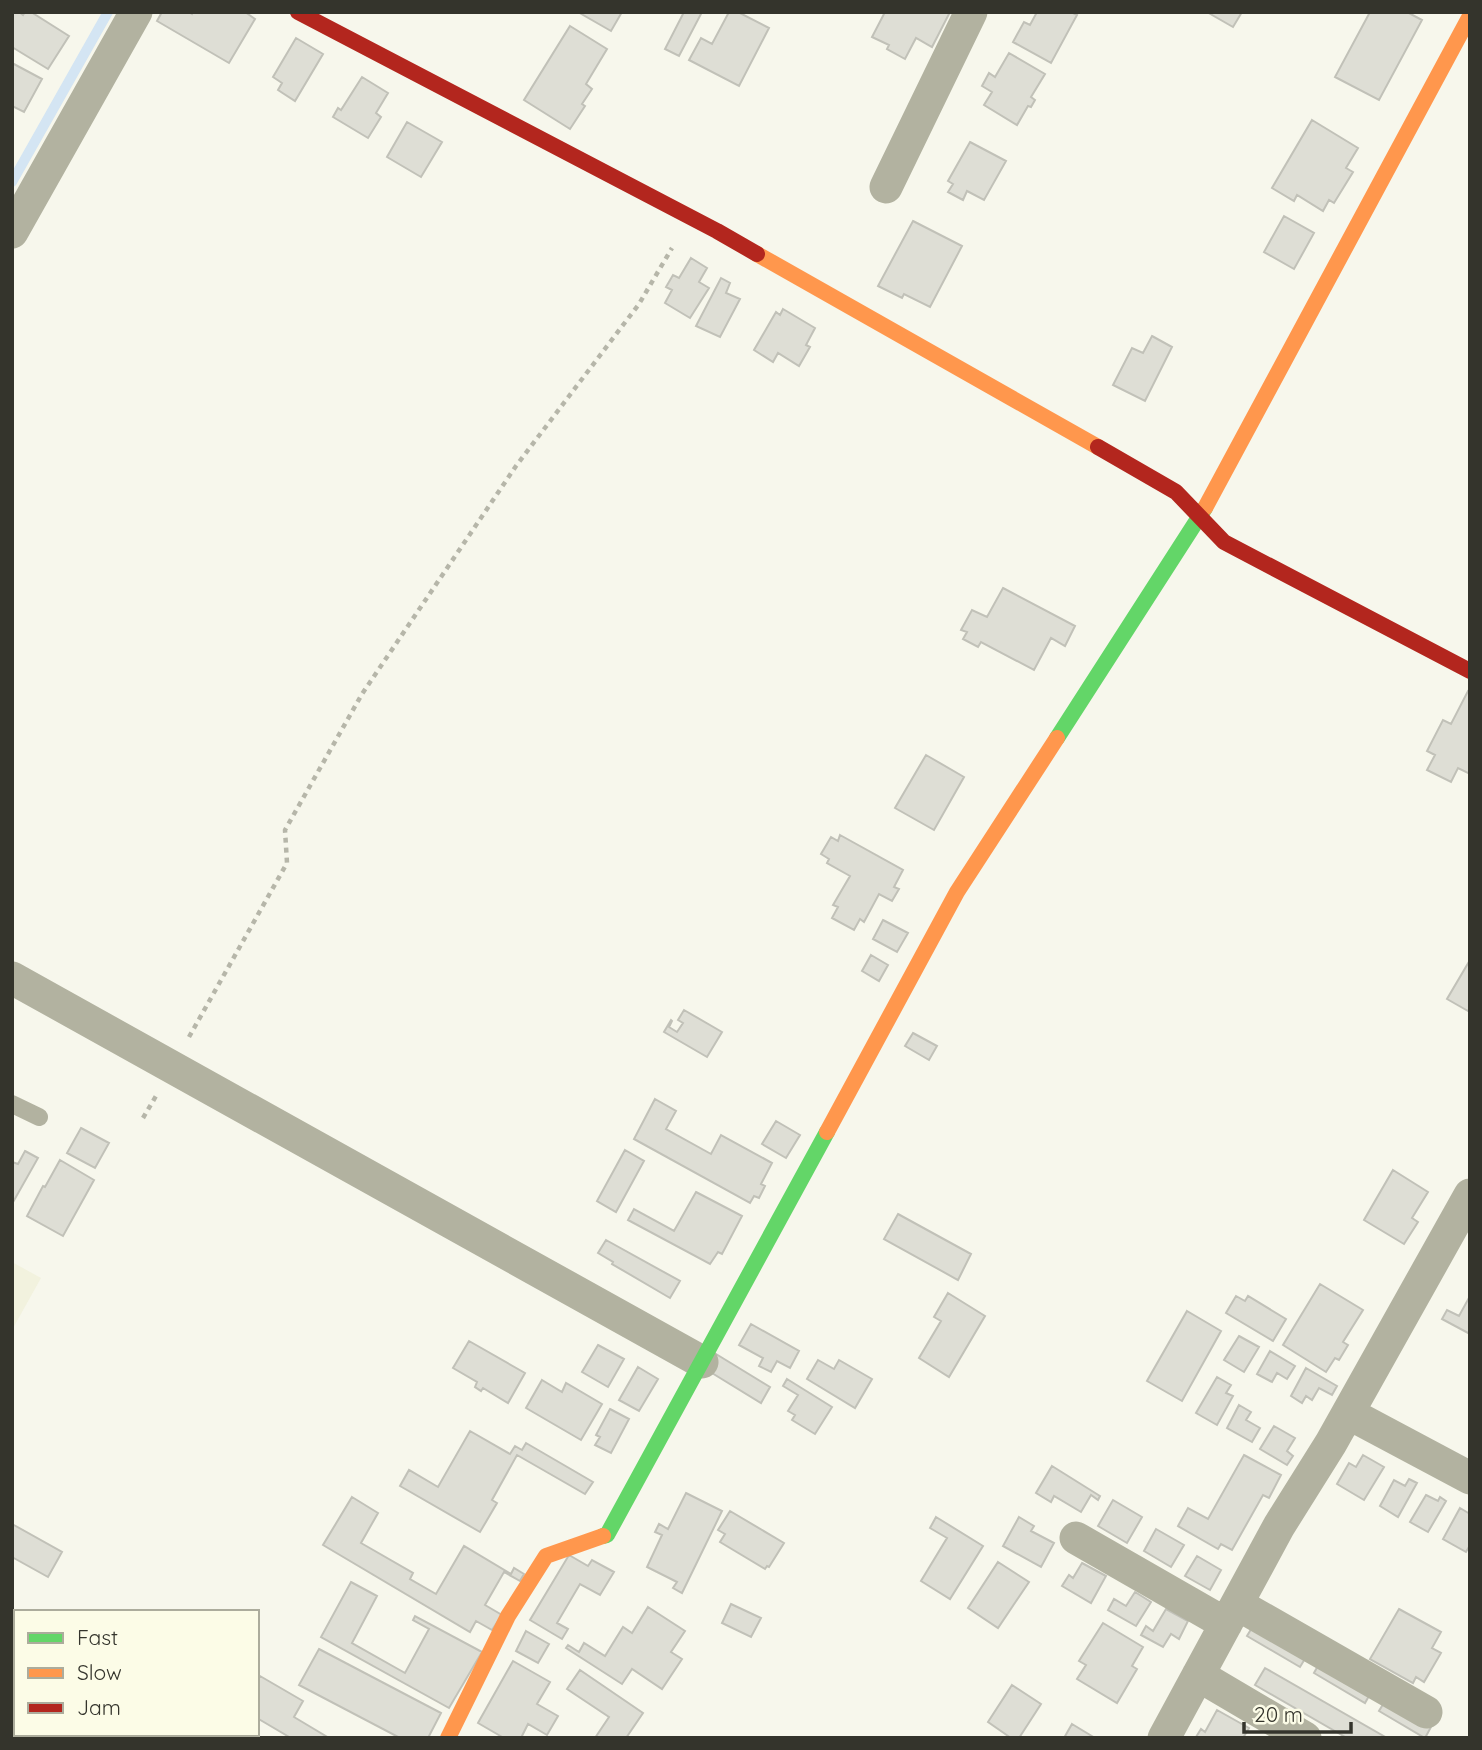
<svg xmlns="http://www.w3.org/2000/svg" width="1482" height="1750" font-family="Quicksand,sans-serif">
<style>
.built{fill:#f2f2de}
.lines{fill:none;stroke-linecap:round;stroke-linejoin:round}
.stream{stroke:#d4e5f3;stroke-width:10}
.building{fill:#deded5;stroke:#c1c1b8;stroke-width:2}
.path{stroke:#b6b6a9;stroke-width:4.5;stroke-dasharray:5 5;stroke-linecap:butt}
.lane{stroke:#b2b2a0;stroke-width:18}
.street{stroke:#b2b2a0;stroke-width:33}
.fast{stroke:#63d668;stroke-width:16}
.slow{stroke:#ff974d;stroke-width:16}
.jam{stroke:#b3261e;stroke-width:16}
</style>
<rect width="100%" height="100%" fill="#f7f7ec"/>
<!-- built -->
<path class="built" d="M12 1262 41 1278 12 1330Z"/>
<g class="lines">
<!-- stream -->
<path class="stream" d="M12 182 108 12"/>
</g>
<!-- building -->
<path class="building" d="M12 12H19L23 15 25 12H31L69 36 48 69 12 47Z
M162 12H189L192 14 193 12H245L255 19 229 63 157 21Z
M578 12H622L611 31Z
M684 12H702L679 56 665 49Z
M729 12H738L769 28 739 86 689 60 701 38 712 44Z
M885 12H950L932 47 916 38 905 59 887 49 889 45 872 37Z
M1037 12H1071L1077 15 1051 63 1013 42 1024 22 1030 25Z
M1207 12H1242L1233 27Z
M1370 12H1407L1422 20 1379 100 1335 77Z
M570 26 607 49 586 84 592 89 582 104 585 106 570 129 524 100Z
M296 38 323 54 295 101 278 90 282 83 273 77Z
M1009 53 1045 74 1031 97 1035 100 1031 107 1028 106 1017 125 984 105 992 92 982 86 989 73 995 77Z
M12 63 42 79 24 112 12 106Z
M362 77 388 93 376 113 381 117 368 138 333 117 338 108 341 110Z
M1312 120 1358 148 1346 168 1353 172 1334 203 1329 200 1323 211 1297 195 1294 201 1272 188Z
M407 122 442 142 421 177 387 157Z
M970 142 1006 161 984 200 967 191 963 200 948 192 953 184 948 181Z
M1284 216 1314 233 1294 269 1264 252Z
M913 221 962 246 930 307 904 294 902 298 878 286Z
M691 258 707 268 699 282 709 288 690 318 665 303 672 290 666 287 673 275 679 278Z
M721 278 730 283 726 293 740 299 720 337 696 326Z
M783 309 815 328 806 345 810 347 799 366 778 353 773 362 754 350 776 312 780 315Z
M1152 336 1172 347 1145 401 1113 385 1132 348 1143 353Z
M1003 588 1075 626 1065 646 1051 638 1034 670 981 642 978 647 963 639 967 632 961 630 972 610 987 617Z
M1468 691 1470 692V774L1458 768 1451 782 1427 770 1435 755 1427 751 1443 720 1451 724Z
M926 755 964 777 934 830 895 808Z
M840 835 903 870 894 887 899 889 892 901 879 894 864 922 860 919 854 930 832 918 838 907 833 905 850 876 827 863 829 859 821 854 831 837 838 841Z
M883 920 908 933 897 952 873 939Z
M871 955 888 965 879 981 862 971Z
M1470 960V1008L1468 1011 1447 999Z
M684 1010 722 1032 707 1057 664 1032 671 1020 672 1021 669 1027 677 1032 683 1023 678 1020Z
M913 1033 937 1046 929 1060 905 1046Z
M655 1099 676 1111 666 1129 711 1154 721 1135 772 1163 761 1184 765 1186 759 1198 754 1196 750 1203 634 1139Z
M776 1121 800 1135 786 1158 762 1144Z
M81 1128 109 1143 95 1168 67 1153Z
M625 1150 644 1161 616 1212 597 1201Z
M25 1151 38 1158 12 1204V1162L18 1164Z
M60 1160 94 1180 63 1236 27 1216 43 1186 45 1187Z
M1393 1170 1428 1192 1412 1218 1418 1222 1404 1244 1364 1220Z
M696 1192 742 1216 722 1254 718 1252 710 1264 628 1220 634 1209 674 1231Z
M898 1214 971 1254 958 1280 884 1239Z
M606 1240 680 1281 670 1298 612 1264 613 1262 598 1253Z
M1320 1284 1363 1310 1343 1342 1348 1345 1339 1360 1335 1358 1326 1372 1283 1345Z
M948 1293 985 1316 949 1377 919 1358 941 1321 934 1317Z
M1236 1296 1245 1301 1248 1296 1286 1319 1273 1341 1226 1313Z
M1470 1296V1334L1442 1319 1447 1310 1459 1316Z
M1187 1311 1221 1331 1182 1401 1147 1381Z
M751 1324 799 1351 790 1368 777 1361 771 1372 759 1366 763 1358 739 1345Z
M1239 1336 1259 1347 1244 1372 1224 1360Z
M469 1341 525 1373 508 1403 483 1388 481 1391 475 1387 477 1382 453 1368Z
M598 1345 624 1359 608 1387 582 1372Z
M1270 1351 1295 1366 1287 1379 1277 1373 1272 1382 1257 1374Z
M716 1354 770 1387 761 1403 707 1370Z
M818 1360 834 1369 839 1360 872 1379 855 1408 807 1379Z
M638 1367 658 1379 639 1411 619 1400Z
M1306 1368 1337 1386 1332 1395 1319 1388 1312 1400 1306 1396 1302 1403 1291 1396Z
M1217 1377 1231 1385 1226 1393 1233 1396 1217 1425 1196 1413Z
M787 1379 832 1407 815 1434 792 1420 795 1415 788 1411 798 1395 783 1386Z
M542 1380 562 1392 566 1383 602 1404 581 1440 526 1408Z
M1239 1405 1251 1412 1246 1420 1260 1428 1252 1442 1227 1428Z
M610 1409 629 1419 611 1453 595 1445 600 1437 596 1435Z
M1274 1426 1295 1438 1287 1451 1293 1456 1287 1465 1260 1449Z
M470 1431 510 1454 515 1446 522 1450 526 1443 593 1482 585 1494 517 1455 492 1500 497 1503 480 1532 400 1486 409 1470 438 1487Z
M1244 1455 1281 1475 1269 1498 1263 1495 1232 1550 1221 1544 1218 1549 1178 1526 1188 1508 1208 1519Z
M1363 1455 1384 1467 1364 1500 1337 1484 1349 1463 1356 1467Z
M1052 1466 1100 1496 1098 1500 1091 1495 1081 1512 1054 1496 1051 1502 1036 1493Z
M1409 1479 1417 1483 1398 1517 1380 1506 1394 1480 1405 1486Z
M686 1493 722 1511 682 1593 673 1588 677 1582 647 1567 662 1535 655 1532 659 1524 668 1529Z
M1426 1495 1438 1501 1440 1497 1446 1501 1428 1532 1410 1522Z
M352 1497 378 1513 361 1543 413 1573 410 1579 436 1594 464 1546 511 1574 514 1568 524 1574 520 1581 504 1572 485 1605 502 1615 492 1630 476 1621 470 1632 323 1545Z
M1113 1500 1142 1517 1127 1543 1098 1526Z
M1460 1508 1470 1514V1545L1466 1552 1443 1539Z
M730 1511 784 1543 769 1567 767 1566 765 1569 720 1542 725 1534 718 1530Z
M936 1517 983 1546 950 1599 921 1581 947 1538 930 1528Z
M1019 1517 1034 1526 1031 1531 1054 1543 1041 1567 1003 1546Z
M12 1524 62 1552 48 1577 12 1557Z
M1156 1529 1184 1545 1171 1567 1144 1551Z
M569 1555 588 1566 592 1560 614 1572 600 1595 580 1584 557 1623 568 1629 562 1639 530 1620Z
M1197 1556 1221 1570 1210 1590 1185 1576Z
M998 1562 1029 1582 998 1628 968 1608Z
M1082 1563 1106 1576 1091 1603 1062 1586 1069 1575 1073 1578Z
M351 1582 377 1596 352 1643 405 1673 429 1629 413 1620 415 1616 482 1652 449 1708 321 1637Z
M1135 1592 1151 1602 1136 1626 1108 1610 1114 1599 1126 1606Z
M731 1604 761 1618 751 1637 722 1623Z
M648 1607 685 1631 671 1652 682 1659 662 1689 632 1669 622 1684 566 1648 568 1645 579 1652 584 1643 605 1656 623 1627 632 1633Z
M1166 1609 1188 1621 1179 1639 1171 1634 1163 1647 1141 1635 1146 1626 1153 1631Z
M1399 1609 1441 1632 1432 1648 1441 1653 1424 1682 1416 1677 1413 1683 1370 1659Z
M1103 1623 1143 1647 1132 1666 1137 1669 1117 1703 1077 1679 1086 1665 1079 1661Z
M1253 1626 1306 1657 1300 1667 1247 1636Z
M526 1631 549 1644 538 1663 516 1651Z
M319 1649 441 1713 428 1738H400L299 1685Z
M513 1661 550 1682 537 1704 558 1716 547 1735 528 1724 521 1738H504L478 1723Z
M1319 1664 1370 1694 1365 1703 1314 1673Z
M1265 1668 1387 1738H1347L1255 1685Z
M580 1670 643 1713 626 1738H595L609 1717 567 1689Z
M260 1676 303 1701 294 1717 329 1738H291L257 1718V1681Z
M1012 1685 1041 1704 1019 1738H1011L988 1722Z
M1385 1701 1431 1727 1425 1738 1379 1711Z
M1217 1710 1249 1728 1243 1738 1196 1737 1201 1729 1205 1732Z
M1072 1724 1095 1738H1064Z"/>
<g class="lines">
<!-- path -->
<path class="path" d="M189 1037 287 863 285 830 362 694 516 466 639 304 672 248
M143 1118 156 1096"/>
<!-- lane -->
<path class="lane" d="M12 1104 39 1117"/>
<!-- street -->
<path class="street" d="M886 187 971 12
M12 232 136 12
M12 978 702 1362
M1348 1413 1470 1478
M1076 1538 1226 1624
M1237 1604 1426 1712
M1198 1675 1305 1738
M1164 1738 1279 1526 1331 1443 1470 1195"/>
<!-- fast -->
<path class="fast" d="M1057 738 1205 508
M603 1536 607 1535 827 1132"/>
<!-- slow -->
<path class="slow" d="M757 254 1098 447
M1205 508 1470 16
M827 1132 957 892 1057 738
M448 1738 508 1616 546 1556 603 1536"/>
<!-- jam -->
<path class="jam" d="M298 12 717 231 757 254
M1098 447 1176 492 1224 542 1470 671"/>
</g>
<!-- border -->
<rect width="1482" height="1750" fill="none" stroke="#34342c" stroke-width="28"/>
<!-- legend -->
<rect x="14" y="1610" width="245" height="126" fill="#fcfce7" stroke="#acac9c" stroke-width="2"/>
<rect x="28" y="1633" width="35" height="10" fill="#63d668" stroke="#acac9c" stroke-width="2"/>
<text x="77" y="1645" font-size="21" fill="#34342c">Fast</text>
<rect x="28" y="1668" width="35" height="10" fill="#ff974d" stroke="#acac9c" stroke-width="2"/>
<text x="77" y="1680" font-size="21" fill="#34342c">Slow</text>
<rect x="28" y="1703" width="35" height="10" fill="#b3261e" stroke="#acac9c" stroke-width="2"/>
<text x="77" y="1715" font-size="21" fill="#34342c">Jam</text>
<!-- scale -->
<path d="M1244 1722v10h107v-10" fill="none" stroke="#34342c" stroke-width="3.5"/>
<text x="1254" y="1722" font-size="21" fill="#34342c" stroke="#fcfce7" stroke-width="5" paint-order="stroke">20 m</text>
</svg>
